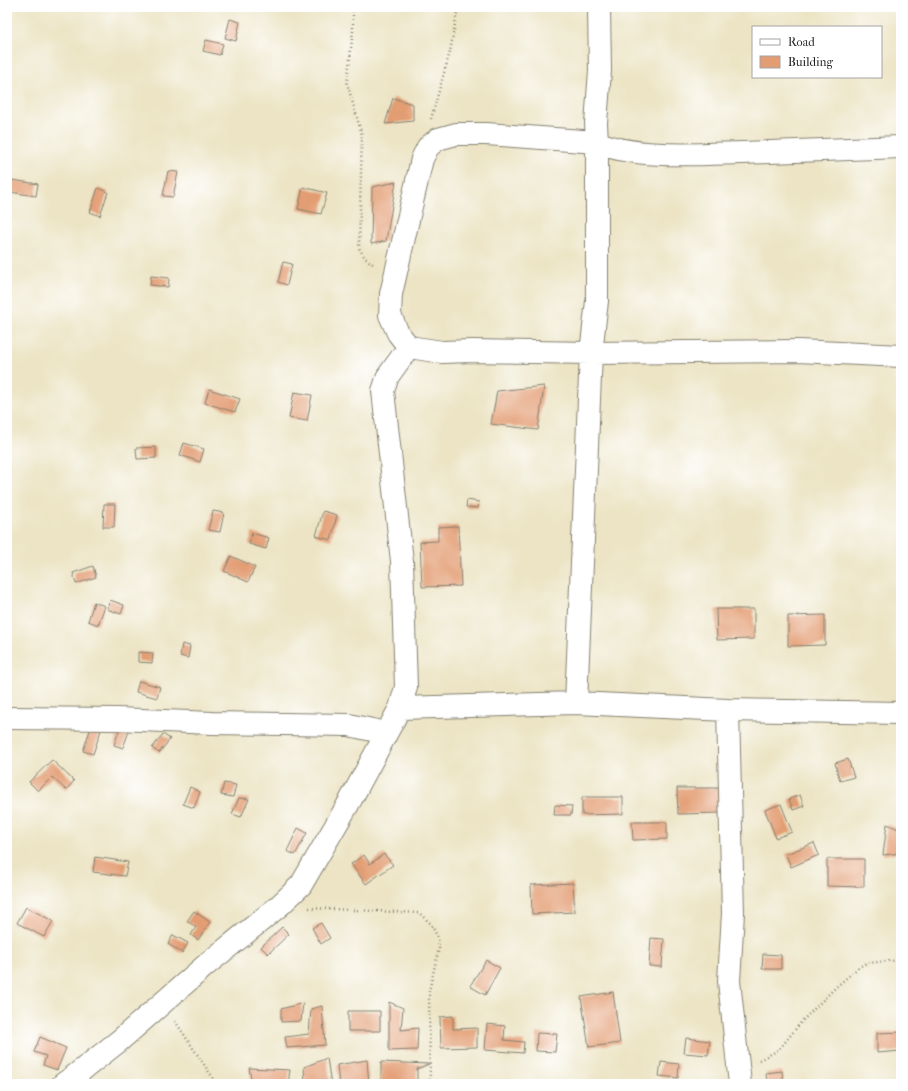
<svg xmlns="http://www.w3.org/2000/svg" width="908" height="1091" font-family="'IM FELL French Canon',serif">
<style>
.building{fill:#e39d73}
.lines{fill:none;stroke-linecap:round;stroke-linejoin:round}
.minor-casing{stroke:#848070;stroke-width:24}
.path{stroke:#848070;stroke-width:2.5;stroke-dasharray:1 3;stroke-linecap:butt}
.minor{stroke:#fff;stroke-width:22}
</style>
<rect width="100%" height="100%" fill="#fff"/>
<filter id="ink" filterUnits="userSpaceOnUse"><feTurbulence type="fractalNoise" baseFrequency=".025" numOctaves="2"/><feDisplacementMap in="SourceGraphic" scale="8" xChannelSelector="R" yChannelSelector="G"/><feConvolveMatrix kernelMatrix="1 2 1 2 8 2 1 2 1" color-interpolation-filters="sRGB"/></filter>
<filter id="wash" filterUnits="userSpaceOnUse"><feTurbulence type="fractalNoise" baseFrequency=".012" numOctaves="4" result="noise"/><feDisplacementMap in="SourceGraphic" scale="16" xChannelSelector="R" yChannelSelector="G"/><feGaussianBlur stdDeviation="0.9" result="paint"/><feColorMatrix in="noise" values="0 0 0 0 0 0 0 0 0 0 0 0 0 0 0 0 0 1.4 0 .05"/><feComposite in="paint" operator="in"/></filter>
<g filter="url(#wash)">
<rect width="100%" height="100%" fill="#ece4c4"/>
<g id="blocks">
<!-- building -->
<path class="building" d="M230 19 240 22 236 41 225 38Z
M206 40 223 44 220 55 203 51Z
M393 98 413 104V121L385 124Z
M168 171 178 172 173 197 163 196Z
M12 180 38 184 36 196 10 192Z
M396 182 386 241 371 244 372 187Z
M303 187 327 193 321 214 298 209Z
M98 188 108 192 100 216 90 212Z
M283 262 292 264 287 285 278 282Z
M151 276 169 278 168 287 150 285Z
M544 386 538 430 491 424 497 391Z
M209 389 240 399 235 412 205 403Z
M294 392 312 395 307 421 289 418Z
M184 443 204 449 200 462 180 455Z
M156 447V458L137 459 136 448Z
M467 500 479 502 478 508 466 507Z
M104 504H115L114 527H103Z
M213 511 224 513 220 532 208 530Z
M323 511 337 515 331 540 316 536Z
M458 526 461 586 422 587 420 542 438 541V527Z
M252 533 269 538 266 549 249 544Z
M231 556 255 567 248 582 224 571Z
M93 566 96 577 76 584 73 573Z
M110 600 124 605 121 614 107 609Z
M94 602 105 606 98 625 88 621Z
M716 609H754V639L717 640Z
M825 615V645L788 646V616Z
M182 644 190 646 188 658 180 656Z
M138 652 153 653 152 663 138 662Z
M139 681 160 687 157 698 136 692Z
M92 724 102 727 93 754 83 751Z
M120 728 129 731 123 748 114 745Z
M163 734 170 739 159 753 152 748Z
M848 759 854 777 840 781 835 763Z
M52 760 74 781 66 790 52 777 38 791 29 782Z
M224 783 236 785 233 797 221 795Z
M190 787 200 792 194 808 183 804Z
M677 788H721V813L678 814Z
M800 795 804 806 793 810 789 799Z
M582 797H623V814L582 815Z
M239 798 249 799 241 817 232 814Z
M781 804 792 832 776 838 765 810Z
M555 805 572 806 571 815H554Z
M632 822H667V839L633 840Z
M887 824 901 830V853L883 855Z
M298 828 307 833 295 855 287 851Z
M814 843 819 855 791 867 786 854Z
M384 854 393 865 366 884 351 864 364 855 370 864Z
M95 857 128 862 125 876 93 872Z
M827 859H864V887L827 886Z
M573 883 575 912 532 914 531 885Z
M26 907 53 921 44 937 17 923Z
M194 911 210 922 198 940 191 935 196 927 187 921Z
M321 923 330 938 321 944 312 928Z
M282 927 289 934 268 954 261 947Z
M173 935 188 943 182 953 168 944Z
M651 938 664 939 662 967 649 966Z
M763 954 781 955V969H762Z
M486 960 500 968 485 995 470 986Z
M613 992 620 1043 589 1047 581 997Z
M389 1002 403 1008 401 1030 418 1028 417 1050 389 1051Z
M303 1003 301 1021 281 1022V1009Z
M322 1006 325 1045 287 1048 285 1037 309 1034 311 1009Z
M348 1011H380V1031H348Z
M453 1016V1029L477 1028V1047L441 1048 440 1017Z
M487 1024 505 1026 504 1040 524 1042 523 1053 485 1050Z
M901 1032V1051L877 1053V1033Z
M537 1033 557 1034 555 1052 536 1051Z
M40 1037 66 1048 57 1070 43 1065 46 1056 34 1052Z
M686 1038 710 1041 708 1055 684 1053Z
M327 1058 331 1084H305L304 1067Z
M367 1060 369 1084H339L337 1065Z
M381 1062 429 1064 417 1069V1084H381Z
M661 1062 679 1064 678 1078 659 1076Z
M249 1068 290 1070 288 1084H252Z
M782 1071 784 1084H767L766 1073Z"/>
</g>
</g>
<g filter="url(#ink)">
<use href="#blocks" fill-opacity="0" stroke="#848070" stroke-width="1"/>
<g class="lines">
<defs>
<path id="minor" d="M599 7 600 71 596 123 597 142C634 159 701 154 742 153 795 151 848 149 901 147
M576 703 591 353 597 301V142L486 134H456L438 139 428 147 422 159 391 294 390 315 398 333 409 347 442 352 472 351 591 353 798 351 901 356
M400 708 576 703 728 710 901 713
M728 710 733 913 729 981 740 1084
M7 718 117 719 212 723 349 725 386 733
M63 1084 73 1077 119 1041 206 965 279 906 301 885 350 801 400 708 406 687 402 561 383 391 388 376 409 347"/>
</defs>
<!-- minor casing -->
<use href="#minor" class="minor-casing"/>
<!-- path -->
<path class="path" d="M353 7V31L347 83 362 135 359 248 365 258 375 266
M431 119 450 52 458 7
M309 908 419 913 431 924 438 938 439 948 429 991 430 1084
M175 1021 217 1084
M759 1060 775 1052 782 1046 802 1021 836 987 859 967 867 963 901 960"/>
<!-- minor -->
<use href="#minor" class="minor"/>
</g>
</g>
<!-- margin -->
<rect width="908" height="1091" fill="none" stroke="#fff" stroke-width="24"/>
<!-- legend -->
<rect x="752" y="26" width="130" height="52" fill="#ffffff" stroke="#a4a4a4"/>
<rect x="760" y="39" width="20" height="6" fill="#ffffff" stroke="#a4a4a4"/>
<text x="788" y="46" font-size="12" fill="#1c1c1c">Road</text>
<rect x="760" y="56" width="20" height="12" fill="#e39d73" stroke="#a4a4a4"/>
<text x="788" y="66" font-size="12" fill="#1c1c1c">Building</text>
</svg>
